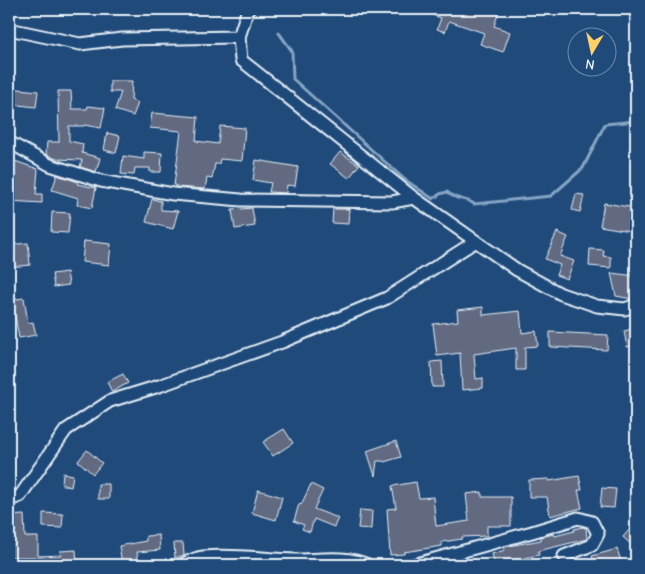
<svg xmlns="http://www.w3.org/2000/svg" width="645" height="574" font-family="'Comic Neue',sans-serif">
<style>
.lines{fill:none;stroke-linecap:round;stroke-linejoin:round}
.stream{stroke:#87a5c4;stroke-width:3}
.building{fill:#626b82;stroke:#e8f1f8}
.minor-casing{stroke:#e8f1f8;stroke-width:15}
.minor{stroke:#1f4a7a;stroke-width:11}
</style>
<rect width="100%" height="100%" fill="#1f4a7a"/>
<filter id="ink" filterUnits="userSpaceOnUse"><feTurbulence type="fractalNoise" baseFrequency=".02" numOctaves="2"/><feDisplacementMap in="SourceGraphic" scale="10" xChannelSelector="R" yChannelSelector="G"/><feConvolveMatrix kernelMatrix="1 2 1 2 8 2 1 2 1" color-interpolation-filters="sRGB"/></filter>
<g filter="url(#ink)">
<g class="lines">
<!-- stream -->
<path class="stream" d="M279 33 292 51 293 79 404 179 433 199 440 194 447 192C459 202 465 197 474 204L551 196 583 168 605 124 636 121"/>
</g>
<!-- building -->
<path class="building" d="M418 9H500L494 26 510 32 503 52 480 44 484 33 449 21 445 32 437 29 441 18 418 10Z
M110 81H132L131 100 138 103 133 116 115 110 121 92H110Z
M9 88 38 91 36 107 9 104Z
M58 91H71L72 109H87L88 106 105 108 101 128 84 125V126H69V141L83 144 82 153 100 158 96 172 80 167 82 160 56 159 46 154 47 142H59Z
M152 113 198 117 196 141 218 144 220 126 245 128 242 161 220 159 219 164H215L212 179 207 178 205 189 176 187V185H174L181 131 150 128Z
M107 133 120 136 116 153 104 150Z
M144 152 162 153 161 172H150V168H135L134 175 121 174 123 156 144 159Z
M340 152 359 165 349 178 330 164Z
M9 159 38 169 36 194H42V203L9 201Z
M256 160 298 167 295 186 287 185 286 193 269 192 271 183 253 180Z
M57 175 78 182 77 184 96 188 92 208 77 205 78 198 52 190Z
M576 194 584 195 580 212 572 210Z
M152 199 161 201V210L178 211 173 229 146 222Z
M604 203 636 208V232L600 226Z
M252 208 255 226 235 229 232 210Z
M333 209H349L348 224 332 223Z
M52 212 70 213 68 233 51 232Z
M557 232 568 237 560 256 574 261 567 279 556 275 560 265 545 259Z
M84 241 111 244 109 265 82 262Z
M28 243 30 265 9 267V245Z
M590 249 604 250 603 256 611 257V268L589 266Z
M67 272 69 285 54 287 52 274Z
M611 273 636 276V298L632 299 616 296Z
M24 298 28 323 33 322 36 335 19 338 14 311H11L9 300Z
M483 307V315L520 311 522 333 536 331 538 346 525 347V370H516V348L474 354 476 379 483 378V388L462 390 460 353 437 356 433 324 458 321 457 310Z
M636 328V345L627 347 624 331Z
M550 332 608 335 607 350 550 347Z
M442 361 443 387H432L431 362Z
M123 374 128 383 112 392 107 382Z
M284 429 293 443 273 456 263 442Z
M396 441 401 457 384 462 383 461H377L375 476 367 451Z
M87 450 102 463 93 474 78 461Z
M63 473 73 475 71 487 62 485Z
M579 476 582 490H578L582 508 550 516 547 497H529V480L549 479V481Z
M416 482 419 498 433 497 436 526 469 521 466 494 482 492V497H511V526H487V536L462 537V539L442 542V546L404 552V554L390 555 387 509 396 508 392 486Z
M98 484H109V499H98Z
M311 484 323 490 314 509 338 518 334 527 314 519 310 532 302 529 304 525 294 521 299 504 301 505Z
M602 488 616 489 614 508 600 507Z
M258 490 282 497 276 520 252 513Z
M360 510 372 511 371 529 358 528Z
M43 513 63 514 62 528 43 527Z
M24 515 25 537H38V556L61 555 60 551 76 550 77 564 35 565V557H9V516Z
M636 522V549L623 537Z
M582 527 586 528 587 539 538 551 539 555 506 562 507 565H495L492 554 505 550 504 547 541 540V537L554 534 555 536 574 531V529Z
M159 535 160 550 137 552 138 560 122 563 119 546 146 541V536Z
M174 543H183L184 555 175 558Z
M617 549 621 561 606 565H595L592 556Z"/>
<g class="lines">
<defs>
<path id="minor" d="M248 9 239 37 241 60 414 198 517 270 561 294 597 306 625 309 636 305
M9 29 80 44 122 39 239 37
M9 142 50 165 101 181 173 194 241 200 392 202 414 198
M9 500 20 496 66 430 110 401 159 386 282 342 387 298 476 241
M182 565C189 561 195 558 203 557 233 554 265 559 295 560 318 560 346 555 368 565
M413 565 532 532 578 518 592 522 598 534 592 545 564 556"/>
</defs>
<!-- minor casing -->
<use href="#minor" class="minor-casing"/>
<!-- minor -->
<use href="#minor" class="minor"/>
</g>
</g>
<!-- margin -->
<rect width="645" height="574" fill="none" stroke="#1f4a7a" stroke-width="30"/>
<rect x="15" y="15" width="615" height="544" fill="none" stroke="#e8f1f8" stroke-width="2" filter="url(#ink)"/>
<!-- north arrow -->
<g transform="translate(592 52) rotate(189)"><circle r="24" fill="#1f4a7a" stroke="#6f8dac"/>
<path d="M0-4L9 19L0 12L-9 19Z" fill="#ffd166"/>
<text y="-8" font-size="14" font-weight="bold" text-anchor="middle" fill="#e8f1f8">N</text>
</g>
</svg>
